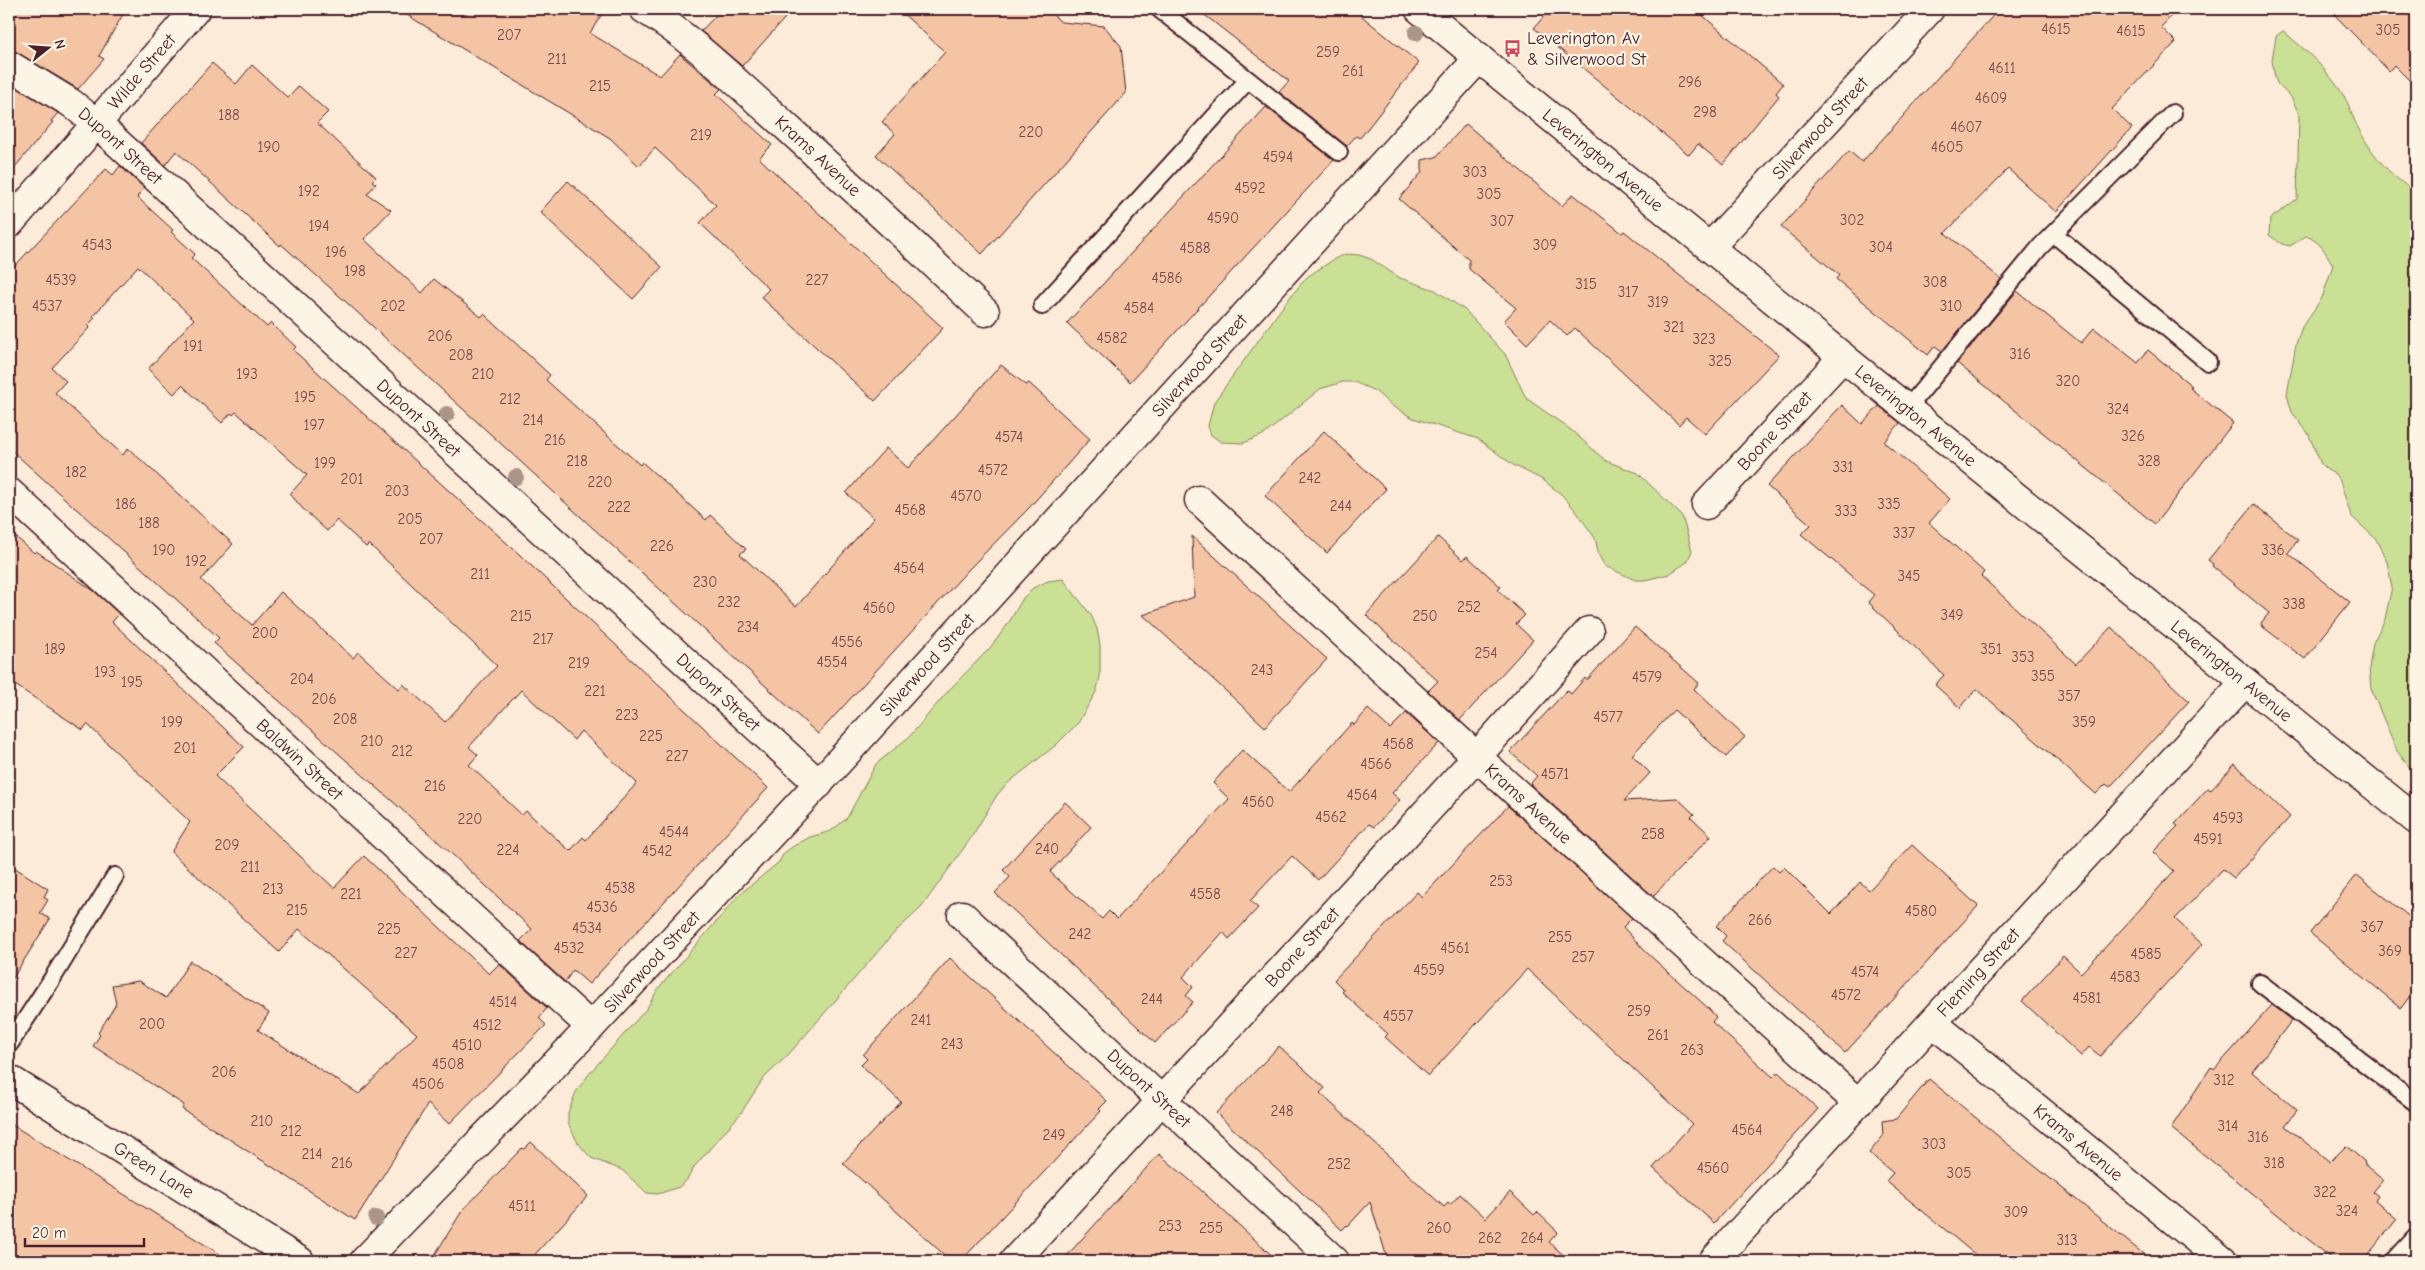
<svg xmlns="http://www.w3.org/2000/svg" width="2425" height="1270" font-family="'Comic Neue',sans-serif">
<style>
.green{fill:#cae095;stroke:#8a8060}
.building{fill:#f5c4a5;stroke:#4a1f2b;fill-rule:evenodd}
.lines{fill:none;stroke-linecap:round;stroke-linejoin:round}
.lane-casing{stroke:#4a1f2b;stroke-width:20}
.street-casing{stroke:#4a1f2b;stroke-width:31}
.secondary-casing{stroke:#4a1f2b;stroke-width:31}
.lane{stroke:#fcf5e5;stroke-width:16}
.street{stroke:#fcf5e5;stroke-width:28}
.secondary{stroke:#fcf5e5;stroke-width:28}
.tree{fill:#ab9588}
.labels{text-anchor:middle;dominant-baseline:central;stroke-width:4.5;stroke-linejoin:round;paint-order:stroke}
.number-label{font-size:15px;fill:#75484a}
.poi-label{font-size:18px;fill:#4a1f2b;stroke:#fcf5e5;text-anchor:start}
.street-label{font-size:18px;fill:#4a1f2b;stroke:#fcf5e5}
</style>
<rect width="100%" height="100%" fill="#fbebd8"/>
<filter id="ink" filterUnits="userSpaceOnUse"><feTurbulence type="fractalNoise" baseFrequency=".02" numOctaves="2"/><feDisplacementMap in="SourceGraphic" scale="10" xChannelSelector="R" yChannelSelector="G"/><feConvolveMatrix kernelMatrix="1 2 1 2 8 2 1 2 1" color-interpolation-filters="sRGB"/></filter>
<g filter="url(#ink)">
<!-- green -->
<path class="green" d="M2283 31C2308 52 2326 68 2344 96 2349 104 2352 115 2356 124 2371 153 2388 175 2416 192V776L2397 751 2371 689 2369 668 2373 643 2385 619 2392 587 2387 562 2376 539 2351 516 2340 481 2335 474 2327 470 2321 464 2308 433 2292 412 2287 395 2296 344 2302 327 2322 298 2333 265C2326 253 2320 241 2306 236L2290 246 2282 244 2269 235 2270 219 2297 199 2299 114 2291 97 2278 85 2275 78 2272 60 2276 36Z
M1347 254 1359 255 1371 259 1400 278 1435 290 1465 310 1505 354 1526 398 1571 430 1606 461 1638 473 1682 516 1692 551 1687 562 1669 574 1645 580H1635L1605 566 1599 556 1595 538 1576 511 1562 495 1543 480 1513 465 1478 439 1413 418 1392 406 1375 391 1354 382H1343L1320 389 1265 434 1244 443 1221 442 1211 435 1208 426 1214 402 1286 302 1307 277 1336 258Z
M1063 579 1091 615 1097 629 1100 645V677L1096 692 1078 723 1056 745 1008 783 997 795 971 838 921 908 895 932 789 1054 763 1079 741 1113 694 1167 687 1180 679 1187 658 1194 647 1193 622 1170 591 1158 578 1143 568 1123V1113L576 1092 589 1074 647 1008 658 989 740 894 779 862 784 853 792 847 810 837 831 831 847 818 876 764 910 736 948 691 990 648 1008 624 1023 598 1033 588 1048 581Z"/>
<!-- building -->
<path class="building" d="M9 9H126L99 56 104 59 78 89 17 52 9 49Z
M397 9H605L590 33 660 76 680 54 683 57 721 89 716 94 772 145 759 158 943 328 875 401 761 297 769 289 700 223 716 205 655 148 639 166 610 138Z
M722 9H793L742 66 701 31Z
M898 9H1046L1061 22 1104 26 1121 46 1126 93 982 254 876 155 895 134 882 122 945 52Z
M1197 9H1353L1419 63 1360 138 1356 136 1347 146 1279 92 1289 81Z
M1550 9H1695L1783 84 1776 93 1779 96 1723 165 1698 144 1689 155 1534 28Z
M1999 9H2178L2161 27 2176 42 2112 109 2132 128 2056 212 2008 169 1945 233 2001 279 1942 351 1935 346 1928 355 1836 279 1839 275 1781 227 1849 151 1862 162Z
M2329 9H2416V87L2394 65 2389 71Z
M212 63 236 84 252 65 288 98 299 86 328 112 317 123 376 177 372 181 376 184 367 194 391 210 364 239 422 293 434 279 481 317 484 314 550 375 546 380 640 465 642 462 706 520 710 515 746 549 740 554 796 607 874 518 846 493 886 448 908 468 1001 365 1026 385 1029 383 1090 439 1028 509 970 568 818 734 345 301 281 244 280 246 176 151 165 165 141 143Z
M9 83 58 113 51 121 53 122 9 174Z
M1266 107 1334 160 1130 382 1067 323Z
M1466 124 1562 206 1573 194 1622 233 1624 231 1779 355 1705 434 1686 417 1679 425 1575 328 1567 336 1550 320 1527 344 1504 321 1516 308 1469 269V260L1399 199 1422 172V160L1436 157Z
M120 166 144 188 137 197 173 230 171 232 195 254 191 258 267 327 271 323 296 347 293 350 520 555 768 788 589 984 573 970 565 982 520 941 532 929 453 855 214 643 219 638 9 448V272L106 169 113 175ZM138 266 194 319 148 369 174 394 182 385 222 423 231 413 233 415 236 412 307 475 290 494 303 509 327 531 337 520 366 547 369 544 497 666 445 722 403 684 399 689 358 652 353 658 281 592 252 625 201 580 233 544 128 448 123 455 55 393 66 381 52 368 90 327 88 325 95 318 93 316ZM521 690 574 740 581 731 637 783 586 840 583 837 570 851 526 811 522 815 469 765 478 755 469 747Z
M568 181 662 267 633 299 540 212Z
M2017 291 2081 343 2094 328 2138 363 2148 350 2192 386 2190 388 2233 423 2155 524 1957 363Z
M1842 405 1862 424 1879 406 1900 423 1884 442 1950 499 1929 523 1984 572 1981 576 2076 664 2111 627 2189 701 2110 787 2106 784 2096 794 1977 689 1960 708 1935 685 1944 675 1868 602 1874 595 1801 534 1811 525 1767 486Z
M1324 431 1386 489 1327 553 1265 496Z
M2254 504 2298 540 2288 553 2350 602 2305 659 2263 627 2261 623 2269 613 2212 566 2213 564 2208 560Z
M9 531 34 553 36 551 94 591 119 614 112 622 244 747 215 776 334 888 364 856 489 974 499 964 547 1008 539 1018 546 1025 449 1124 428 1104 355 1220 182 1109 184 1105 93 1046 100 1035 98 1033 116 1004 112 985 139 981 166 998 190 961 269 1013 258 1030 359 1094 417 1034 299 929 279 952 171 852 190 822 87 724 83 730 9 681Z
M1192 536 1327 659 1265 727 1143 615 1194 597Z
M1438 537 1463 560 1467 556 1501 587 1498 590 1525 615 1516 624 1533 640 1460 720 1428 691 1438 681 1366 615Z
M1635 627 1699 683 1694 689 1745 737 1726 757 1674 710 1632 755 1650 773 1624 801 1677 798 1694 814 1691 817 1711 836 1653 896 1530 784 1537 776 1510 752 1567 690 1571 694 1585 678 1587 680Z
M1368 709 1390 729 1406 713 1439 743 1392 793 1400 800 1374 827 1369 824 1318 880 1292 856 1250 901 1258 908 1229 939 1223 932 1183 977 1193 987 1186 996 1193 1002 1155 1043 995 893 1010 877 1003 870 1065 802 1091 827 1050 872 1102 919 1109 911 1117 919 1229 799 1213 783 1242 750 1289 792 1352 723 1354 725Z
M2235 764 2290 817 2234 878 2223 869 2175 919 2202 944 2100 1056 2089 1047 2081 1056 2022 1001 2063 956 2081 973 2124 927 2174 871 2153 852 2178 826 2175 824 2208 788 2211 790Z
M1508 806 1632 918 1623 927 1646 952 1707 1007 1716 1017 1712 1022 1773 1077 1778 1072 1818 1109 1714 1223 1653 1168 1692 1124 1527 969 1428 1076 1385 1037 1388 1034 1342 992 1344 990 1334 980 1417 892 1422 897Z
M1912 845 1978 906 1845 1053 1722 941 1726 936 1716 926 1773 866 1779 872 1784 867 1831 914 1860 882 1869 890Z
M9 864 48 889 44 897 48 900 40 913 50 919 9 984Z
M2357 875 2416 922V988L2401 1008 2310 933Z
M950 958 1107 1101 1099 1109 1101 1111 961 1261H951L843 1163 901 1102 861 1065 867 1059 863 1055Z
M2272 1005 2292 1020 2252 1072 2297 1110 2285 1126 2330 1162 2346 1146 2364 1161 2365 1165 2383 1180 2373 1192 2378 1196 2375 1200 2397 1219 2363 1261H2335L2171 1128 2211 1067 2214 1070Z
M1279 1046 1325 1088 1320 1093 1444 1207 1448 1203 1450 1205 1460 1194 1486 1218 1510 1192 1534 1215 1537 1212 1558 1232 1549 1242 1570 1261H1388L1370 1202 1348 1226 1347 1225 1342 1230 1216 1113Z
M1929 1079 2004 1141 2152 1261H1983L1886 1181 1893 1173 1869 1153 1883 1136 1882 1121 1896 1119Z
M9 1123 101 1180 231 1261H9Z
M531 1142 588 1196 529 1261H431L462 1211 522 1148 524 1149Z
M1159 1154 1191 1181 1278 1261H1062Z"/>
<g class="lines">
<defs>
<path id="lane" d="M1159 9 1339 152
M2054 234 2208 362
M1042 306 1248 80
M1907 409 2040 247 2173 113
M2260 983 2416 1103
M9 1045 52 979 115 876
M2394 1261 2416 1237"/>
<g id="street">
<path id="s1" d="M644 9C690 37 729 76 770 112 843 178 914 245 985 312"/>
<path id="s2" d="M9 65 71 103 96 123 819 784"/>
<path id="s3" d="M9 224 196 9"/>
<path id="s4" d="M1710 247 1930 9"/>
<path id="s5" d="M9 492 591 1027"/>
<path id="s6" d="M1199 500 1477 757 1858 1103"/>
<path id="s7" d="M1706 505 1843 357"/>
<path id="s8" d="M962 915 1335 1261"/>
<path id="s9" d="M1933 1023 2223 1261"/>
<path id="s10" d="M364 1261 591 1027 831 770 1479 58"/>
<path id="s11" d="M1014 1261 1463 772 1589 631"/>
<path id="s12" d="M1713 1261 2245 682"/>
</g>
<g id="secondary">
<path id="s13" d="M1419 9 1843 357 2416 820"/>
<path id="s14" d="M9 1079 300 1261"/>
</g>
</defs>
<!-- lane casing -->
<use href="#lane" class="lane-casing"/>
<!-- street casing -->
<use href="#street" class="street-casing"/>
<!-- secondary casing -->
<use href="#secondary" class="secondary-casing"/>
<!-- lane -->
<use href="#lane" class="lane"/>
<!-- street -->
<use href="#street" class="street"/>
<!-- secondary -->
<use href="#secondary" class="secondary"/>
</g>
<!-- trees -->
<g class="tree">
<circle cx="1416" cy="33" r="8"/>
<circle cx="447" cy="414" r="8"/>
<circle cx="516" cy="477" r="8"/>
<circle cx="376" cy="1218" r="8"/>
</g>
</g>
<!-- icons -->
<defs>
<symbol id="bus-bare" viewBox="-9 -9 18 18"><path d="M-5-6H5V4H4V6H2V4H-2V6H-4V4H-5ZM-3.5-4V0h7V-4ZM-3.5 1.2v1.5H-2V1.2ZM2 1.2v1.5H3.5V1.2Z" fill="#d1495b" stroke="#fcf5e5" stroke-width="2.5" paint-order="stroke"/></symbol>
</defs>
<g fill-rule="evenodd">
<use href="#bus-bare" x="1500" y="36" width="25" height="25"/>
</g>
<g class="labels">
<!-- number labels -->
<g class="number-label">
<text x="2056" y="29">4615</text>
<text x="2388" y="30">305</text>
<text x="2131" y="31">4615</text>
<text x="509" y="35">207</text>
<text x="1328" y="52">259</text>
<text x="557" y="59">211</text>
<text x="2002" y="68">4611</text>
<text x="1353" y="71">261</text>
<text x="1690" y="82">296</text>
<text x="600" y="86">215</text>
<text x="1991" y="98">4609</text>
<text x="1705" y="112">298</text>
<text x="229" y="115">188</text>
<text x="1966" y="127">4607</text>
<text x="1031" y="132">220</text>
<text x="701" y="135">219</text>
<text x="269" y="147">190</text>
<text x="1947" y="147">4605</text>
<text x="1278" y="157">4594</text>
<text x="1475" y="172">303</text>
<text x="1250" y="188">4592</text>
<text x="309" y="191">192</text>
<text x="1489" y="194">305</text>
<text x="1223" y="218">4590</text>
<text x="1852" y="220">302</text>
<text x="1502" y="221">307</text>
<text x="319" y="226">194</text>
<text x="97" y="245">4543</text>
<text x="1545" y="245">309</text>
<text x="1881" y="247">304</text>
<text x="1195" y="248">4588</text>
<text x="336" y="252">196</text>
<text x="355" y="271">198</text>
<text x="1167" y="278">4586</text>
<text x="61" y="280">4539</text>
<text x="817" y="280">227</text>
<text x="1935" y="282">308</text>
<text x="1586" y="284">315</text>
<text x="1628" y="292">317</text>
<text x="1658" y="302">319</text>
<text x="47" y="306">4537</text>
<text x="393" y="306">202</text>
<text x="1951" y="306">310</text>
<text x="1139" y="308">4584</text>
<text x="1674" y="327">321</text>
<text x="440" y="336">206</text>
<text x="1112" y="338">4582</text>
<text x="1704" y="339">323</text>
<text x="193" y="346">191</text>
<text x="2020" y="354">316</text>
<text x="461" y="355">208</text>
<text x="1720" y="361">325</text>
<text x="247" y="374">193</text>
<text x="483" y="374">210</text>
<text x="2068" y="381">320</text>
<text x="305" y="397">195</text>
<text x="510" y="399">212</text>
<text x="2118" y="409">324</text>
<text x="533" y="420">214</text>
<text x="314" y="425">197</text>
<text x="2133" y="436">326</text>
<text x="1009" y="437">4574</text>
<text x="555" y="440">216</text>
<text x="577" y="461">218</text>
<text x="2149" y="461">328</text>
<text x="325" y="463">199</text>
<text x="1843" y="467">331</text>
<text x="993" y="470">4572</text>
<text x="76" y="472">182</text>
<text x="1310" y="478">242</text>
<text x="352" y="479">201</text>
<text x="600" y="482">220</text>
<text x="397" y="491">203</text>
<text x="966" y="496">4570</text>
<text x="126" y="504">186</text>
<text x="1889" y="504">335</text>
<text x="1341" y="506">244</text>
<text x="619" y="507">222</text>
<text x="910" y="510">4568</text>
<text x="1846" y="511">333</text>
<text x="410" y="519">205</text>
<text x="149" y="523">188</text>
<text x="1904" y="533">337</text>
<text x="431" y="539">207</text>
<text x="662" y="546">226</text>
<text x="164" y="550">190</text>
<text x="2273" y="550">336</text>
<text x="196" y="561">192</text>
<text x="909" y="568">4564</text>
<text x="480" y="574">211</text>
<text x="1909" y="576">345</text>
<text x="705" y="582">230</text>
<text x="729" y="602">232</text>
<text x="2294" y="604">338</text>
<text x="1469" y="607">252</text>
<text x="879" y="608">4560</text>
<text x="1952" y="615">349</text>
<text x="521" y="616">215</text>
<text x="1425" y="616">250</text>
<text x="748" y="627">234</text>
<text x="265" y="633">200</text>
<text x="543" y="639">217</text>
<text x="847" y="642">4556</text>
<text x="55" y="649">189</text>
<text x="1991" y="649">351</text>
<text x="1486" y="653">254</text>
<text x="2023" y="657">353</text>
<text x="832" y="662">4554</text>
<text x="579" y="663">219</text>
<text x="1262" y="670">243</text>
<text x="105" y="672">193</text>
<text x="2043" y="676">355</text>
<text x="1647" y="677">4579</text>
<text x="302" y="679">204</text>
<text x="132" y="682">195</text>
<text x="595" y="691">221</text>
<text x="2069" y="696">357</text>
<text x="324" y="699">206</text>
<text x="627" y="715">223</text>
<text x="1608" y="717">4577</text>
<text x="345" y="719">208</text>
<text x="172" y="722">199</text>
<text x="2084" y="722">359</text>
<text x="651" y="736">225</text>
<text x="372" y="741">210</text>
<text x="1398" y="744">4568</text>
<text x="185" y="748">201</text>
<text x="402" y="751">212</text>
<text x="677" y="756">227</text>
<text x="1376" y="764">4566</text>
<text x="1555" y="774">4571</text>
<text x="435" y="786">216</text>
<text x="1362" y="795">4564</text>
<text x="1258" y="802">4560</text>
<text x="1331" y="817">4562</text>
<text x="2228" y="818">4593</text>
<text x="470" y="819">220</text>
<text x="674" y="832">4544</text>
<text x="1653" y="834">258</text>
<text x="2208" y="839">4591</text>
<text x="227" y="845">209</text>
<text x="1047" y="849">240</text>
<text x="508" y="850">224</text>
<text x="657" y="851">4542</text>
<text x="250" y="867">211</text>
<text x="1501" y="881">253</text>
<text x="620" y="888">4538</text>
<text x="273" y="889">213</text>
<text x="351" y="894">221</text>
<text x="1205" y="894">4558</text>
<text x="602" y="907">4536</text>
<text x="297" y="910">215</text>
<text x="1921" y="911">4580</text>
<text x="1760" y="920">266</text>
<text x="2372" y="927">367</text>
<text x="587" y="928">4534</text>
<text x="389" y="929">225</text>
<text x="1080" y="934">242</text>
<text x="1560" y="937">255</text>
<text x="569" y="948">4532</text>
<text x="1455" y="948">4561</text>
<text x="2390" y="951">369</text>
<text x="406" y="953">227</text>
<text x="2146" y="954">4585</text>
<text x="1583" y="957">257</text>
<text x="1429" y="970">4559</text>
<text x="1865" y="972">4574</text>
<text x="2125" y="977">4583</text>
<text x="1846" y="995">4572</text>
<text x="2087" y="998">4581</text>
<text x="1152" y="999">244</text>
<text x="503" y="1002">4514</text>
<text x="1639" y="1011">259</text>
<text x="1398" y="1016">4557</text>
<text x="921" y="1020">241</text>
<text x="152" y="1024">200</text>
<text x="487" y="1025">4512</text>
<text x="1658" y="1035">261</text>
<text x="952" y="1044">243</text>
<text x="467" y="1045">4510</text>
<text x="1692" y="1050">263</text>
<text x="448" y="1064">4508</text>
<text x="224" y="1072">206</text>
<text x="2224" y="1080">312</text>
<text x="428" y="1084">4506</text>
<text x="1282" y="1111">248</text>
<text x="262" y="1121">210</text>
<text x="2228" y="1126">314</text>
<text x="1747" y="1130">4564</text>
<text x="291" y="1131">212</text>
<text x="1054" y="1135">249</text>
<text x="2258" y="1137">316</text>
<text x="1934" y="1144">303</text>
<text x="312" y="1154">214</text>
<text x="342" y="1163">216</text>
<text x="2274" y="1163">318</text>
<text x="1339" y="1164">252</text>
<text x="1713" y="1168">4560</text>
<text x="1959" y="1173">305</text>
<text x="2325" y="1192">322</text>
<text x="522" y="1206">4511</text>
<text x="2347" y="1211">324</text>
<text x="2016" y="1212">309</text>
<text x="1170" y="1226">253</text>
<text x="1211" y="1228">255</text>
<text x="1439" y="1228">260</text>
<text x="1490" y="1238">262</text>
<text x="1532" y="1238">264</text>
<text x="2067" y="1240">313</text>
</g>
<!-- poi labels -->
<g class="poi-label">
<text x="1527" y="38">Leverington Av<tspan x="1527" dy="21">&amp; Silverwood St</tspan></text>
</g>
<!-- street labels -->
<g class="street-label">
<text stroke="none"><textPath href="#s3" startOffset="202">Wilde Street</textPath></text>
<text stroke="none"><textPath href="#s4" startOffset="162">Silverwood Street</textPath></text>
<text stroke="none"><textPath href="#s2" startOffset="138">Dupont Street</textPath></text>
<text stroke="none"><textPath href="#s1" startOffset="228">Krams Avenue</textPath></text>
<text stroke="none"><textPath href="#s13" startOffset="238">Leverington Avenue</textPath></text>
<text stroke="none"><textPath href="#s10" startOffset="1225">Silverwood Street</textPath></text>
<text stroke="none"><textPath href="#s13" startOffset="642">Leverington Avenue</textPath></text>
<text stroke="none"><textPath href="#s2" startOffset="542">Dupont Street</textPath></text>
<text stroke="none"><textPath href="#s7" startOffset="101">Boone Street</textPath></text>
<text stroke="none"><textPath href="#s10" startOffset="820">Silverwood Street</textPath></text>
<text stroke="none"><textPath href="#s13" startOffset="1048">Leverington Avenue</textPath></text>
<text stroke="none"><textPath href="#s2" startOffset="948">Dupont Street</textPath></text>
<text stroke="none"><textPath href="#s5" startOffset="395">Baldwin Street</textPath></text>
<text stroke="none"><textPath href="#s6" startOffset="448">Krams Avenue</textPath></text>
<text stroke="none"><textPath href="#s11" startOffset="426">Boone Street</textPath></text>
<text stroke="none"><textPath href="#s10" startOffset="415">Silverwood Street</textPath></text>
<text stroke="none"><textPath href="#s12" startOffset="392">Fleming Street</textPath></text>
<text stroke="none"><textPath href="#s8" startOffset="255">Dupont Street</textPath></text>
<text stroke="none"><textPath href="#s9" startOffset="188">Krams Avenue</textPath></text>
<text stroke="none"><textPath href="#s14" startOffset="171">Green Lane</textPath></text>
</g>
</g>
<!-- margin -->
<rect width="2425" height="1270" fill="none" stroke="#fcf5e5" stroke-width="30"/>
<rect x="15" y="15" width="2395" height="1240" fill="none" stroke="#4a1f2b" stroke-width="2" filter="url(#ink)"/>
<!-- north arrow -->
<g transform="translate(48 48) rotate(73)" stroke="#fcf5e5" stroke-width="4" paint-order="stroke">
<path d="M0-4L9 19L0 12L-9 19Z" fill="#4a1f2b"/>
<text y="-8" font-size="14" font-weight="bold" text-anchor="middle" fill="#4a1f2b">N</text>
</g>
<!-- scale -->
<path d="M25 1238v8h119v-8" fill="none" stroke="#4a1f2b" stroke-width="2.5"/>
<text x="32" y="1238" font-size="15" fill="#4a1f2b" stroke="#fcf5e5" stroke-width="4" paint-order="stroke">20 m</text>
</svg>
